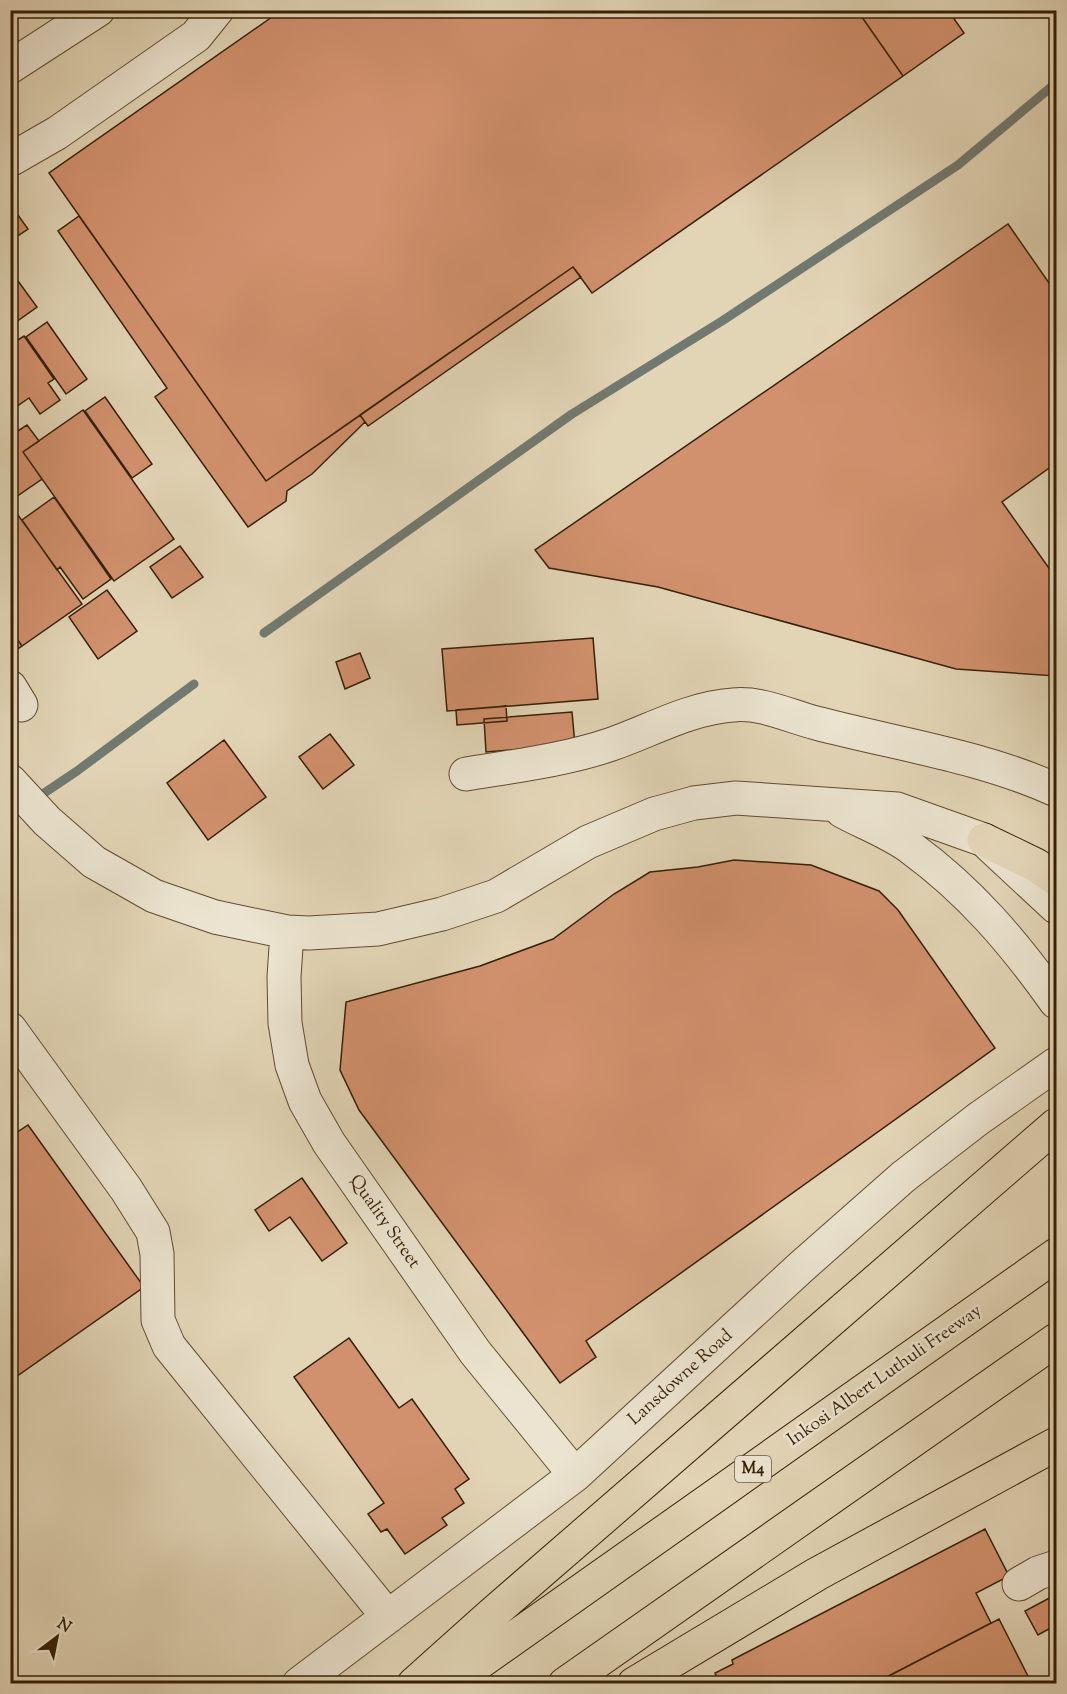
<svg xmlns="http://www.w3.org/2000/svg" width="1067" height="1694" font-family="'Sorts Mill Goudy',serif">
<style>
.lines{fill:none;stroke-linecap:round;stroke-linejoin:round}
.stream{stroke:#717a70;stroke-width:9}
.building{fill:#d2916e;stroke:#351f05;stroke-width:1.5}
.minor-casing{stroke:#604c31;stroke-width:35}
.highway-casing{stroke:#351f05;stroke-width:35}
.minor{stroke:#ece4d0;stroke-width:33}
.highway{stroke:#e2d5b6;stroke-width:33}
.labels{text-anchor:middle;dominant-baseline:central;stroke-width:5;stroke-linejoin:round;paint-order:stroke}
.shield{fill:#ece4d0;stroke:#6c5a42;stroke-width:1.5}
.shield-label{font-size:16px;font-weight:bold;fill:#351f05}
.street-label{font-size:18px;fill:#351f05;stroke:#ece4d0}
</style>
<rect width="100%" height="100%" fill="#e2d5b6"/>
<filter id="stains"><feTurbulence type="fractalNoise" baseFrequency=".00333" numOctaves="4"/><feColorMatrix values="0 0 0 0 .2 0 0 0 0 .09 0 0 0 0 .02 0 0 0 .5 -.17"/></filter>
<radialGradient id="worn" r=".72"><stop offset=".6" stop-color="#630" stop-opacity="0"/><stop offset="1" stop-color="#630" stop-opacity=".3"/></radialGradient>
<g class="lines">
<!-- stream -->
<path class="stream" d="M264 633 572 414 722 321 958 165 1056 83
M10 816 77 771 194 684"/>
</g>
<!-- building -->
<path class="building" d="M282 10H857L903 76 592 293 573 267 266 481 49 173Z
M857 10H948L964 33 903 76Z
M10 204 28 229 10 241Z
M79 216 266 481 360 415 365 422 312 474 287 491 286 501 248 527 155 397 167 388 58 231Z
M1008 224 1056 293V463L1002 502 1056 578V676L956 669 658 587 549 568 535 550Z
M573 267 581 277 368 426 360 415Z
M10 270 37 307 16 322 10 315Z
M47 322 87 379 66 394 26 337Z
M24 336 54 379 48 383 60 400 40 414 29 398 10 411V345Z
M105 397 152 464 132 478 85 411Z
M83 410 174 539 114 581 23 452Z
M27 425 39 441 23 452 42 479 10 501V436Z
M54 497 111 579 83 599 60 567 57 570 22 520Z
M10 504 82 604 22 646 10 629Z
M180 546 203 577 172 598 150 567Z
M107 590 137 631 98 659 69 617Z
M10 629 22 646 10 654Z
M593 638 598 699 447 711 442 649Z
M360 653 370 678 345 689 336 662Z
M506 706 507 721 457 725 456 710Z
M572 712 575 745 486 752 484 719Z
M330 734 354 765 323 789 299 757Z
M224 740 266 797 208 840 167 783Z
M734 860 811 865 879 891 898 910 995 1048 586 1341 596 1357 560 1383 359 1110 340 1070 346 1002 480 966 553 939 614 894 650 872 698 867Z
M28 1125 144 1287 10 1381V1137Z
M302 1178 347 1243 322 1261 290 1217 269 1231 255 1210Z
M349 1338 399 1408 412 1399 469 1479 455 1489 464 1503 442 1518 447 1525 405 1554 387 1529 381 1532 368 1514 384 1503 294 1377Z
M985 1529 1009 1576 976 1593 991 1623 873 1684H720L715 1673 733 1664 732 1660Z
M1055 1595 1056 1625 1038 1635 1025 1611Z
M999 1619 1032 1684H888L885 1678Z"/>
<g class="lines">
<defs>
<path id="minor" d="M10 67 98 10
M10 160 57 133 196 36 217 10
M10 687 21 705
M466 774C515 766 565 760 612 744 652 730 690 708 733 705 761 702 789 716 816 723 896 744 981 756 1056 790
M10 781 47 821 94 862 154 896 215 917 287 932 309 933 378 929 442 914 496 896 588 842 654 814 694 803 736 798 897 809 984 840 1056 907
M842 811C864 823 891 833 911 848 970 891 1014 943 1056 1002
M287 932 284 977 285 1023 292 1065 305 1101 329 1143 475 1352 575 1475
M10 1029 126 1189 153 1232 157 1254 158 1320 169 1346 388 1617
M1019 1584 1038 1573 1056 1567
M299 1684 575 1475 800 1268 903 1177 978 1119 1056 1064"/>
<path id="highway" d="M984 840 1036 865 1056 879
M414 1684 491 1615 1056 1125
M449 1684 1056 1255
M565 1684 1056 1340
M634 1684 817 1574 1056 1444"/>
</defs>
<!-- minor casing -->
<use href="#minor" class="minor-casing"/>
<!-- highway casing -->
<use href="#highway" class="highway-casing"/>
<!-- minor -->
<use href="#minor" class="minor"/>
<!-- highway -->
<use href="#highway" class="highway"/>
</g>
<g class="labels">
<!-- shield labels -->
<rect class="shield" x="735" y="1456" width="36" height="26" rx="4.5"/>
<g class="shield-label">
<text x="753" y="1469">M4</text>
</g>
<!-- street labels -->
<g class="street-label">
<text transform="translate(384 1222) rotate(55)">Quality Street</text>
<text transform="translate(885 1376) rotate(-35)">Inkosi Albert Luthuli Freeway</text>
<text transform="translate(681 1378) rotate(-42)">Lansdowne Road</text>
</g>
</g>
<!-- margin -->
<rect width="1067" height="1694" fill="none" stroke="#e2d5b6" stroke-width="36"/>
<rect x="12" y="12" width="1043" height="1670" fill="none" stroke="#351f05" stroke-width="3"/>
<rect x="18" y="18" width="1031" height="1658" fill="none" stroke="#351f05" stroke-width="1.5"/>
<!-- north arrow -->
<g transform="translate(57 1637) rotate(32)" stroke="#ece4d0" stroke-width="4.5" paint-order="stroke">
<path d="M0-4.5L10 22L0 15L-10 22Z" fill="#351f05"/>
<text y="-9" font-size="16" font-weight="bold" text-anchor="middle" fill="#351f05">N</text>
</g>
<rect width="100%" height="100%" filter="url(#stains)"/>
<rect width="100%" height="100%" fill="url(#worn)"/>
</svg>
